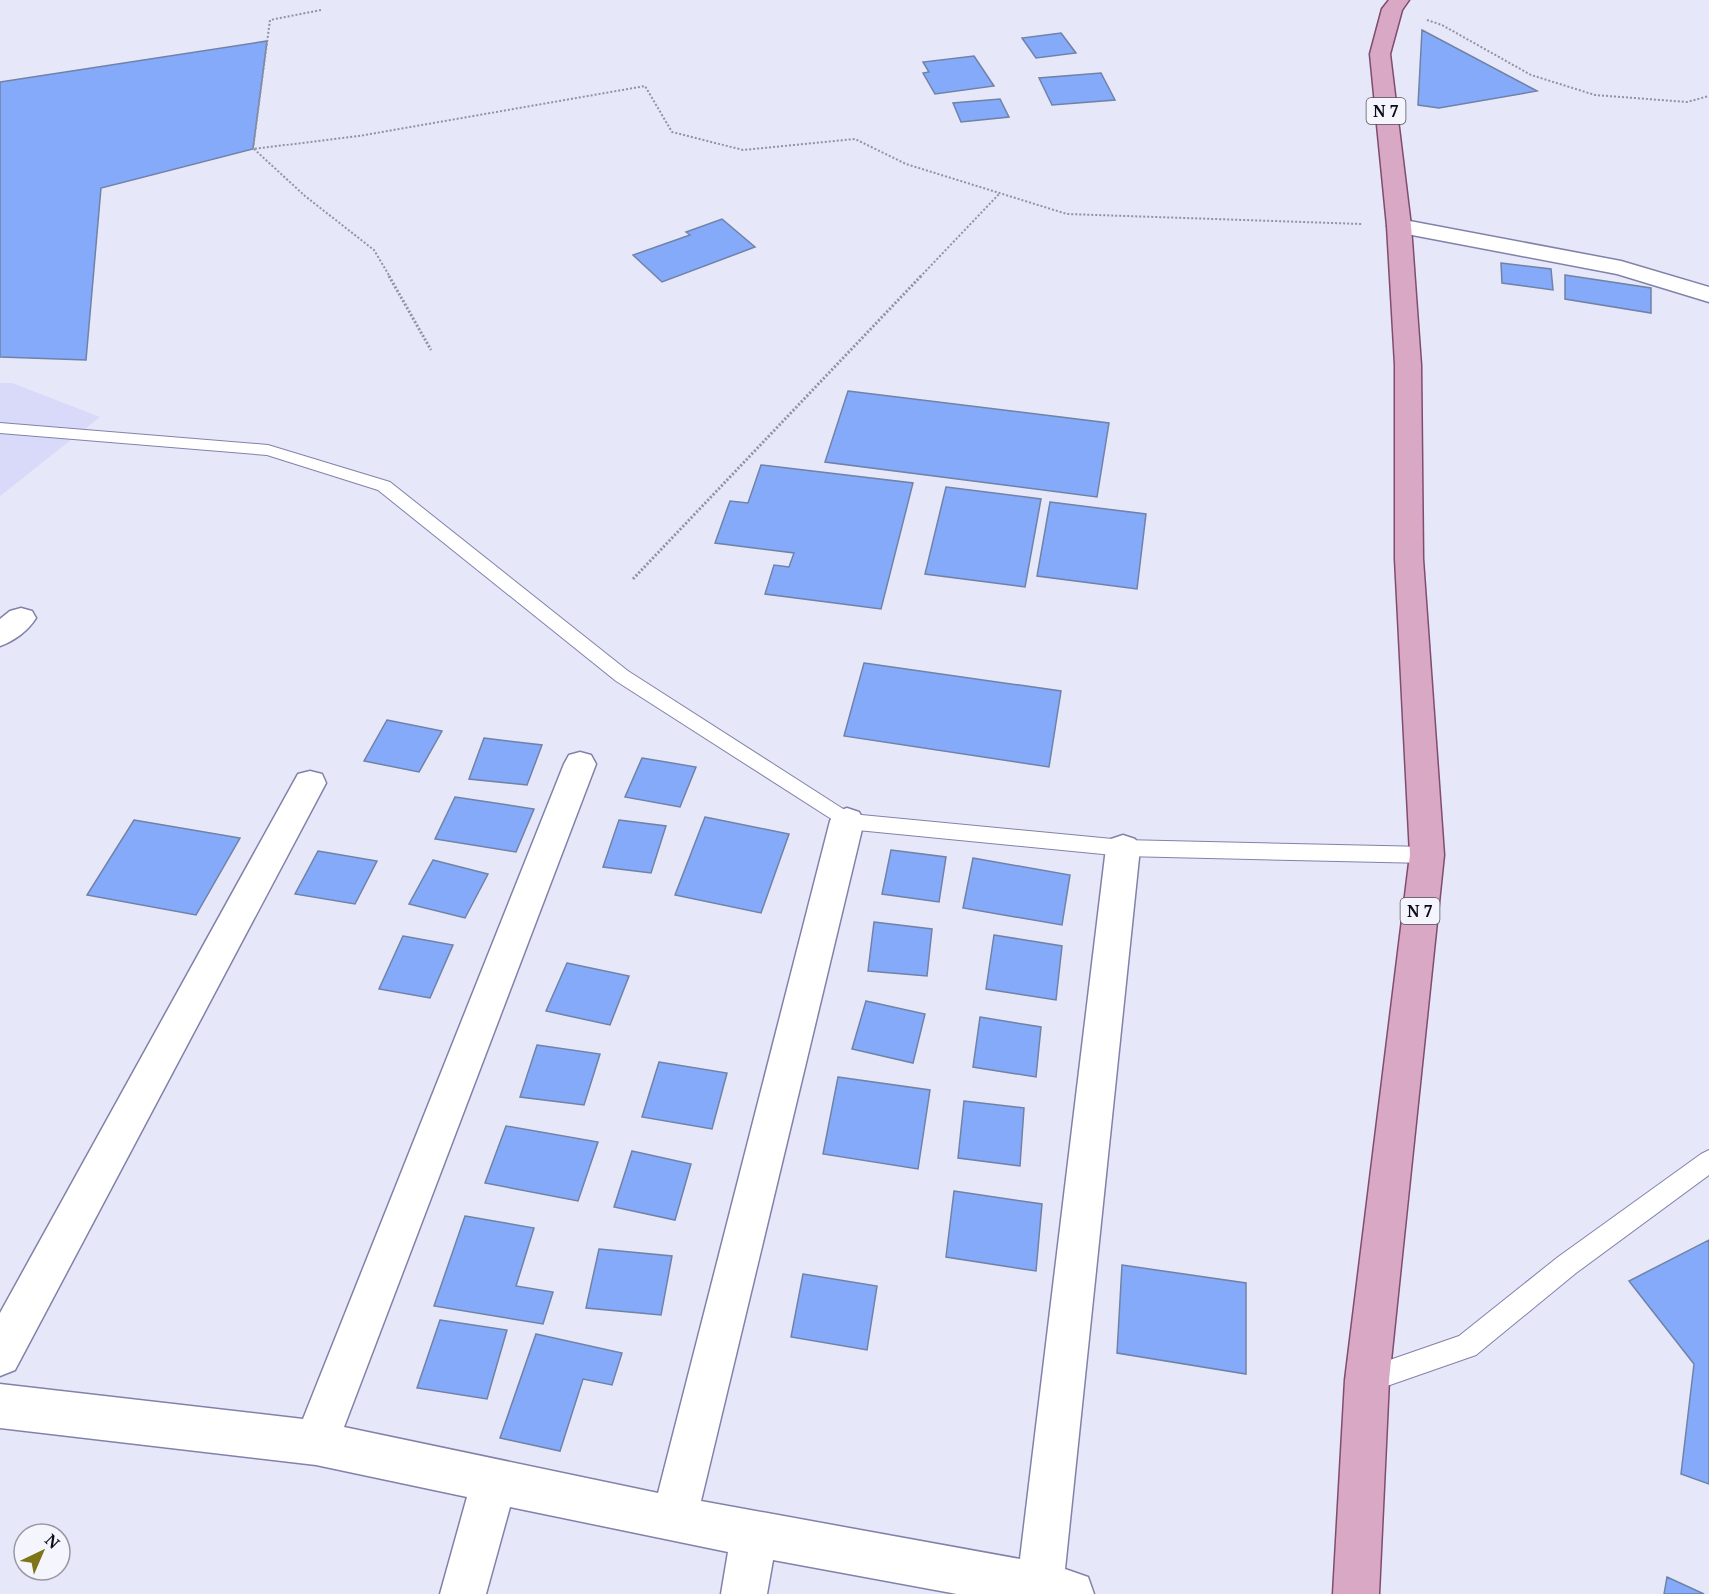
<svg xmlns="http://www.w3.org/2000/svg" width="1709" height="1594" font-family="'Noto Serif',serif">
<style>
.built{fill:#d9daf9}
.building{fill:#84aaf9;stroke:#7082a7;stroke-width:1.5}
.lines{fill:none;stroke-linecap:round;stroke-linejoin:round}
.service-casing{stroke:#8182aa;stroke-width:2}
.minor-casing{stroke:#8182aa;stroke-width:3}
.primary-casing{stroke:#804c70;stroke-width:3}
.path-far1{stroke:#9192a2;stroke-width:2;stroke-dasharray:2 2;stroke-linecap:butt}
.path{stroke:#9192a2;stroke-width:3;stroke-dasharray:2 2;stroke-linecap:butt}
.service{fill:#fff;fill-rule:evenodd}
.minor{fill:#fff;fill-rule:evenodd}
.primary{fill:#d8a8c5;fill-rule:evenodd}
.labels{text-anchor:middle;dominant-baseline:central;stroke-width:5;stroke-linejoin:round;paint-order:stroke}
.shield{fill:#f5f5fe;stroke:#52525e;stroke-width:1.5}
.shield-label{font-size:16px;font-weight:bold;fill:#0c0c1a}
</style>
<rect width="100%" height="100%" fill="#e6e7f9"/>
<!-- built -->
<path class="built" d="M0 383H12L100 417 0 496Z"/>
<!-- building -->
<path class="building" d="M1422 30 1537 91 1439 108 1418 105Z
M1061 33 1076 53 1036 58 1022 38Z
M267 41 253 149 101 188 86 360 0 357V82Z
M974 56 994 86 935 94 923 73 929 72 923 62Z
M1101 73 1115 100 1052 105 1039 78Z
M1000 99 1009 117 961 122 953 103Z
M722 219 755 247 662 282 633 255 690 235 686 232Z
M1501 263 1551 269 1553 290 1502 283Z
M1565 275 1651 288V313L1565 299Z
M848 391 1109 423 1097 497 825 462Z
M761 465 913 483 881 609 765 594 774 565 789 567 794 553 715 543 730 501 748 503Z
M946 487 1041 499 1025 587 925 574Z
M1050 502 1146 514 1137 589 1037 576Z
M864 663 1061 691 1049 767 844 736Z
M387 720 442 731 419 772 364 761Z
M484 738 542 745 527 785 469 779Z
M642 758 696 767 680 807 625 797Z
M455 797 534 809 516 852 435 839Z
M705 817 789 834 761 913 675 895Z
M134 820 240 838 196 915 87 895Z
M619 820 666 826 651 873 603 867Z
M891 850 946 857 939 902 882 894Z
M318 851 377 861 355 904 295 894Z
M973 858 1070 875 1062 925 963 908Z
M433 860 488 874 465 918 409 904Z
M874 922 932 929 927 976 868 971Z
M994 935 1062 946 1056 1000 986 989Z
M403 936 453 945 430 998 379 989Z
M567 963 629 976 610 1025 546 1011Z
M866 1001 925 1014 913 1063 852 1049Z
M980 1017 1041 1027 1036 1077 973 1067Z
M537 1045 600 1054 584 1105 520 1097Z
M659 1062 727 1073 712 1129 642 1117Z
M838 1077 930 1090 918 1169 823 1154Z
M964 1101 1024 1108 1020 1166 958 1158Z
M506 1126 598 1142 578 1201 485 1183Z
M632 1151 691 1164 675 1220 614 1207Z
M954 1191 1042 1204 1036 1271 946 1257Z
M465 1216 534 1228 516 1286 553 1292 543 1324 434 1306Z
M1709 1240V1484L1681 1474 1694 1364 1629 1281Z
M599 1249 672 1256 661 1315 586 1308Z
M1122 1265 1246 1283V1374L1117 1353Z
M803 1274 877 1286 867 1350 791 1337Z
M440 1320 507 1330 487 1399 417 1388Z
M536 1334 622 1353 612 1385 583 1379 560 1451 500 1438Z
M1667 1577 1704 1594H1664Z"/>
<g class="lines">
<defs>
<path id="service" d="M0 423 268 445 390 482 628 671 851 814 1123 840 1427 847 1434 849 1437 855 1434 861 1427 863 1123 856 847 829 616 681 378 490 267 455 0 433Z
M1709 1150V1175L1576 1273 1476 1355 1367 1393 1358 1389 1354 1380 1358 1371 1459 1336 1558 1257 1701 1154Z"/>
<path id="minor" d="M1399 219 1621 261 1709 287V302L1617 274 1391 231 1387 226 1391 221Z
M21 608 32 611 36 618C28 631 14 641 0 646V619L10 611Z
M580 752 591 755 596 764 344 1427 658 1493 830 821 835 812 847 808 859 812 864 821 701 1501 1020 1559 1106 848 1111 839 1123 835 1135 839 1140 848 1065 1569 1088 1577 1094 1594H957L773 1560 767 1594H721L728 1552 510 1507 486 1594H440L467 1497 316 1465 0 1428V1384L303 1419 564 764 569 755Z
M310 771 322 774 326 783 15 1370 0 1376V1313L298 774Z"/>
<path id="primary" d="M1389 0H1409L1402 10 1390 54 1411 226 1421 365 1423 559 1444 855 1389 1380 1379 1594H1333L1345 1380 1410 855 1395 559V365L1387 226 1370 54 1382 9Z"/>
</defs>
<!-- service casing -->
<use href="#service" class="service-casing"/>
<!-- minor casing -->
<use href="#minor" class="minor-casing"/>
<!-- primary casing -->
<use href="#primary" class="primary-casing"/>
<!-- path-far1 -->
<path class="path-far1" d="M321 10 270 20 253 149 359 136 645 86 672 132 743 150 855 139 906 164 1067 214 1362 224
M1427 20 1442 25 1531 75 1595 95 1687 102 1709 96
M254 149 305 196 374 250 390 277
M920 277 1000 193"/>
<!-- path -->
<path class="path" d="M389 276 431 350
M633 579 921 276"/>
<!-- service -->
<use href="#service" class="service"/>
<!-- minor -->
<use href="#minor" class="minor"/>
<!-- primary -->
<use href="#primary" class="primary"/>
</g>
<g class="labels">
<!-- shield labels -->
<g class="shield">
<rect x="1366.5" y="98" width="39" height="26" rx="4.5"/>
<rect x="1400.5" y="898" width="39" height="26" rx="4.5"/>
</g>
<g class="shield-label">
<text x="1386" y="111">N 7</text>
<text x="1420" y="911">N 7</text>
</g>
</g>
<!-- north arrow -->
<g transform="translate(42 1552) rotate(44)"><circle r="28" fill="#f5f5fe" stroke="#9898a3" stroke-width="1.5"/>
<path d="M0-4.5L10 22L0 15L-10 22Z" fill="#7d7518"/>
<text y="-9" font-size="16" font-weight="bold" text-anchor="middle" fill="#0c0c1a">N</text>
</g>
</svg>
